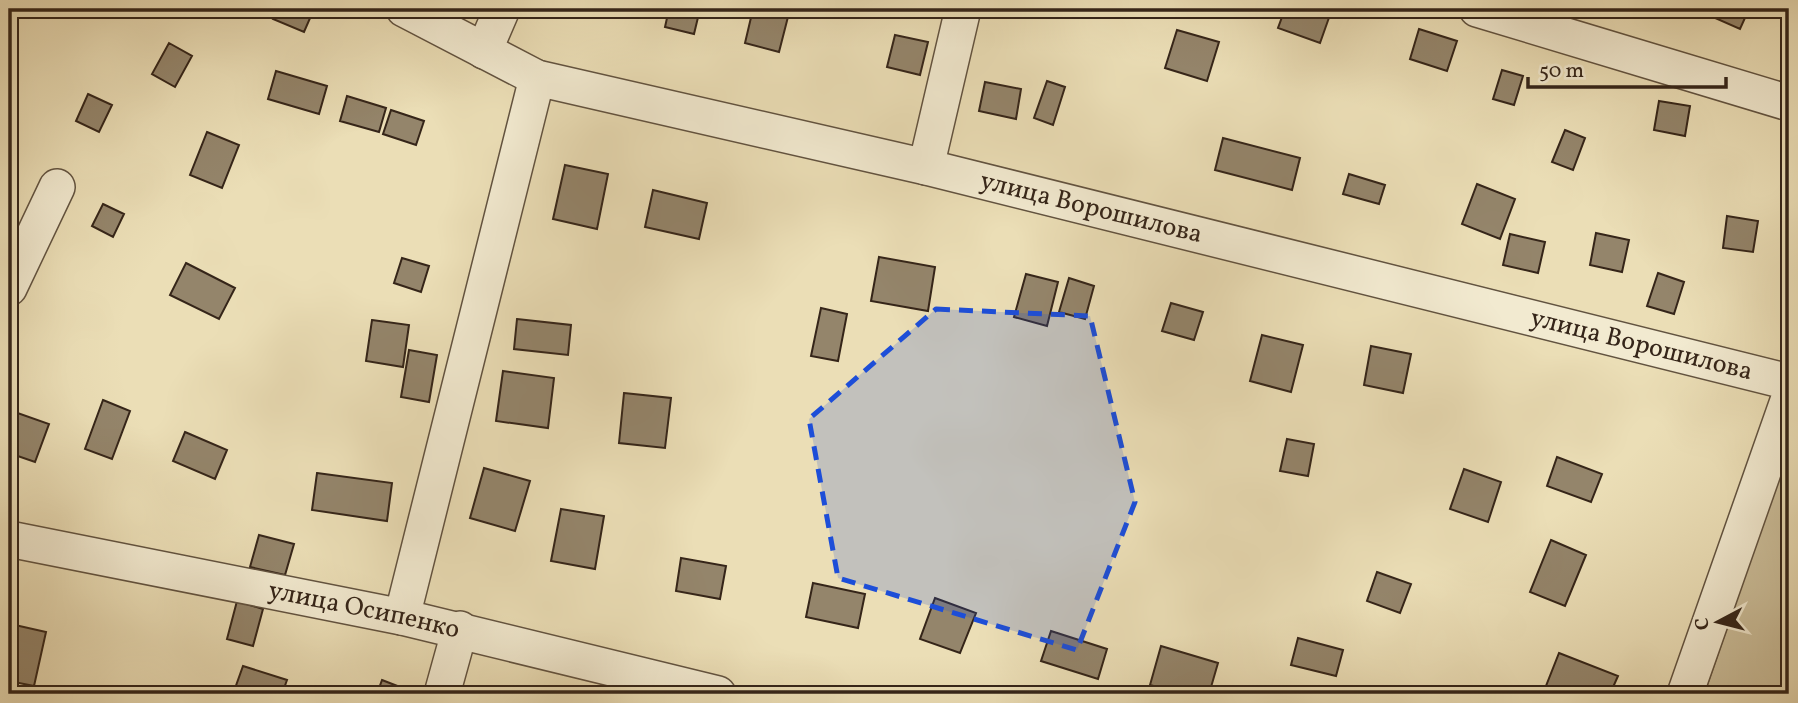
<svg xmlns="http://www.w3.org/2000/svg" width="1798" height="703" font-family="Vollkorn,serif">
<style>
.green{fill:#ccbf9b;stroke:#80725a;stroke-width:2}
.building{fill:#94856b;stroke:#352519;stroke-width:2}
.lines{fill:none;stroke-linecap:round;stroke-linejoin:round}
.minor-casing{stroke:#625340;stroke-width:38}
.minor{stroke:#f2ead0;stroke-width:35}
.marked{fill:#1d4ed8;fill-opacity:0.2;stroke:#1d4ed8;stroke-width:5;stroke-dasharray:14 9;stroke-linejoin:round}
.labels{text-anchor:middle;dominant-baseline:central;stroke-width:5;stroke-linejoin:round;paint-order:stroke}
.street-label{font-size:26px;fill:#352519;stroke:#f2ead0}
</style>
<rect width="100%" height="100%" fill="#ebdeb6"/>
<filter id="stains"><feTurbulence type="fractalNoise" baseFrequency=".00286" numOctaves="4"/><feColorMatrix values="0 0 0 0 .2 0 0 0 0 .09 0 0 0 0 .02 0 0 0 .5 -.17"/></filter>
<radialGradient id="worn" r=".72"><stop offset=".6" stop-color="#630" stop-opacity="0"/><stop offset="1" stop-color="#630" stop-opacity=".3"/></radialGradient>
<!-- green -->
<path class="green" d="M1789 448V694H1704Z"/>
<!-- building -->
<path class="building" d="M278 9H314L304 32 273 19Z
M669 9H700L694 34 665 27Z
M753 9H790L779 52 745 43Z
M1285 9H1321L1331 12 1320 43 1278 28Z
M1708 9H1749L1740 29 1706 14Z
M1419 29 1457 41 1447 71 1410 59Z
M1177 30 1219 42 1207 81 1165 68Z
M895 35 928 42 920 75 887 67Z
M169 43 192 56 175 87 152 74Z
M1502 70 1523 76 1514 105 1493 99Z
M276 71 327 86 319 114 268 99Z
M1047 81 1065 87 1053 125 1034 118Z
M985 82 1021 89 1016 119 979 111Z
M88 94 112 105 99 132 76 121Z
M347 96 386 108 379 132 340 121Z
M1659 101 1690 106 1685 136 1654 130Z
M391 110 424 121 416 145 383 134Z
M1565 130 1585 138 1573 170 1552 162Z
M207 132 239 145 222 188 190 175Z
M1223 138 1300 158 1292 190 1215 170Z
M565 165 608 174 597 229 553 219Z
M1349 174 1385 185 1379 204 1343 194Z
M1477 184 1515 199 1500 239 1462 224Z
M653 190 707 203 699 239 645 227Z
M103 204 124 214 113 237 92 226Z
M1727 216 1758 221 1753 252 1723 248Z
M1596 233 1629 240 1622 272 1590 265Z
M1510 234 1545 242 1538 273 1503 265Z
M879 257 935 267 928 311 871 301Z
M402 258 429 266 421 292 394 283Z
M186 263 235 288 219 319 170 295Z
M1658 273 1684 282 1674 314 1647 306Z
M1026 274 1058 282 1047 326 1014 317Z
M1069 278 1094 286 1085 319 1059 312Z
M1171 303 1203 312 1194 340 1162 331Z
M821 308 847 314 838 361 811 356Z
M517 319 571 325 568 355 514 349Z
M372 320 409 325 403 367 366 361Z
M1262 335 1303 345 1291 392 1250 381Z
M1371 346 1411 354 1403 393 1364 385Z
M409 350 437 355 429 402 401 397Z
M503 371 554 378 548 428 496 421Z
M624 393 671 398 665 448 619 443Z
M103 400 130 411 112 459 85 449Z
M9 410 49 424 35 462 9 453Z
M185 432 227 450 215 479 173 461Z
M1287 439 1314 444 1308 476 1280 471Z
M1557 457 1602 474 1591 502 1547 486Z
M484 468 530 481 515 531 470 518Z
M1464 469 1501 482 1488 522 1450 509Z
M317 473 392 483 387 521 312 510Z
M561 509 604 516 595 569 551 561Z
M259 535 294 544 285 575 250 567Z
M1551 540 1586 555 1565 606 1530 592Z
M681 558 726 566 720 599 676 591Z
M1377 572 1411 584 1400 613 1367 601Z
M813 583 865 594 858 628 806 617Z
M935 598 976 613 960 653 920 639Z
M237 601 263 609 253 646 227 639Z
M15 625 46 632 34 686 9 681V651Z
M1051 631 1107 649 1098 679 1041 661Z
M1298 638 1343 650 1336 676 1291 665Z
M1161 646 1218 663 1209 694H1182L1150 685Z
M1559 653 1618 676 1610 694H1565L1546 686Z
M243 666 287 680 282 694H233Z
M382 680 418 694H377Z
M942 688 971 694H941Z"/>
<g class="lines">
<defs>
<g id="minor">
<path id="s1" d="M404 9 537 78 926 167 1789 382"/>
<path d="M1477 9 1789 103"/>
<path d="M484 51 502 9"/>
<path d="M926 167 963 9"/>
<path d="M9 288 57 187"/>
<path id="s2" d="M9 539 402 617 718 694"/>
<path d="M402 617 537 78"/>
<path d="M442 694 460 629"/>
<path d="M1685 694 1789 398"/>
</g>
</defs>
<!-- minor casing -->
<use href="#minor" class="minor-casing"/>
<!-- minor -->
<use href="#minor" class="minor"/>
</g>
<!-- marked area -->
<path class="marked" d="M936 309 1090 316 1135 502 1077 650 838 578 809 419Z"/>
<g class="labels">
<!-- street labels -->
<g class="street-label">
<text stroke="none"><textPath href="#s1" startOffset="719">улица Ворошилова</textPath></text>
<text stroke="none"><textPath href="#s1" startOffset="1286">улица Ворошилова</textPath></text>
<text stroke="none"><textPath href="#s2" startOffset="362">улица Осипенко</textPath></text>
</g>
</g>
<!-- margin -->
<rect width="1798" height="703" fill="none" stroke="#ebdeb6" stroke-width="35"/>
<rect x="10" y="10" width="1777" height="682" fill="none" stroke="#352519" stroke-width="3.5"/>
<rect x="18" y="18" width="1763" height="668" fill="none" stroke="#352519" stroke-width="2"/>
<!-- north arrow -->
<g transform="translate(1718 622) rotate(263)" stroke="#f2ead0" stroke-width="5" paint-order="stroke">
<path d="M0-5L12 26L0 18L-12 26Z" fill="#352519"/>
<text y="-10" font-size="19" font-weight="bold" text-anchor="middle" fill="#352519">С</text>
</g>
<!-- scale -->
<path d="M1528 77v10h198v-10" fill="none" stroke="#352519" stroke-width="3.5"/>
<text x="1539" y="77" font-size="21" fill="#352519" stroke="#f2ead0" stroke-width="5" paint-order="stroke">50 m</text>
<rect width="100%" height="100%" filter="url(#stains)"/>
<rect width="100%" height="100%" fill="url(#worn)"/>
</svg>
